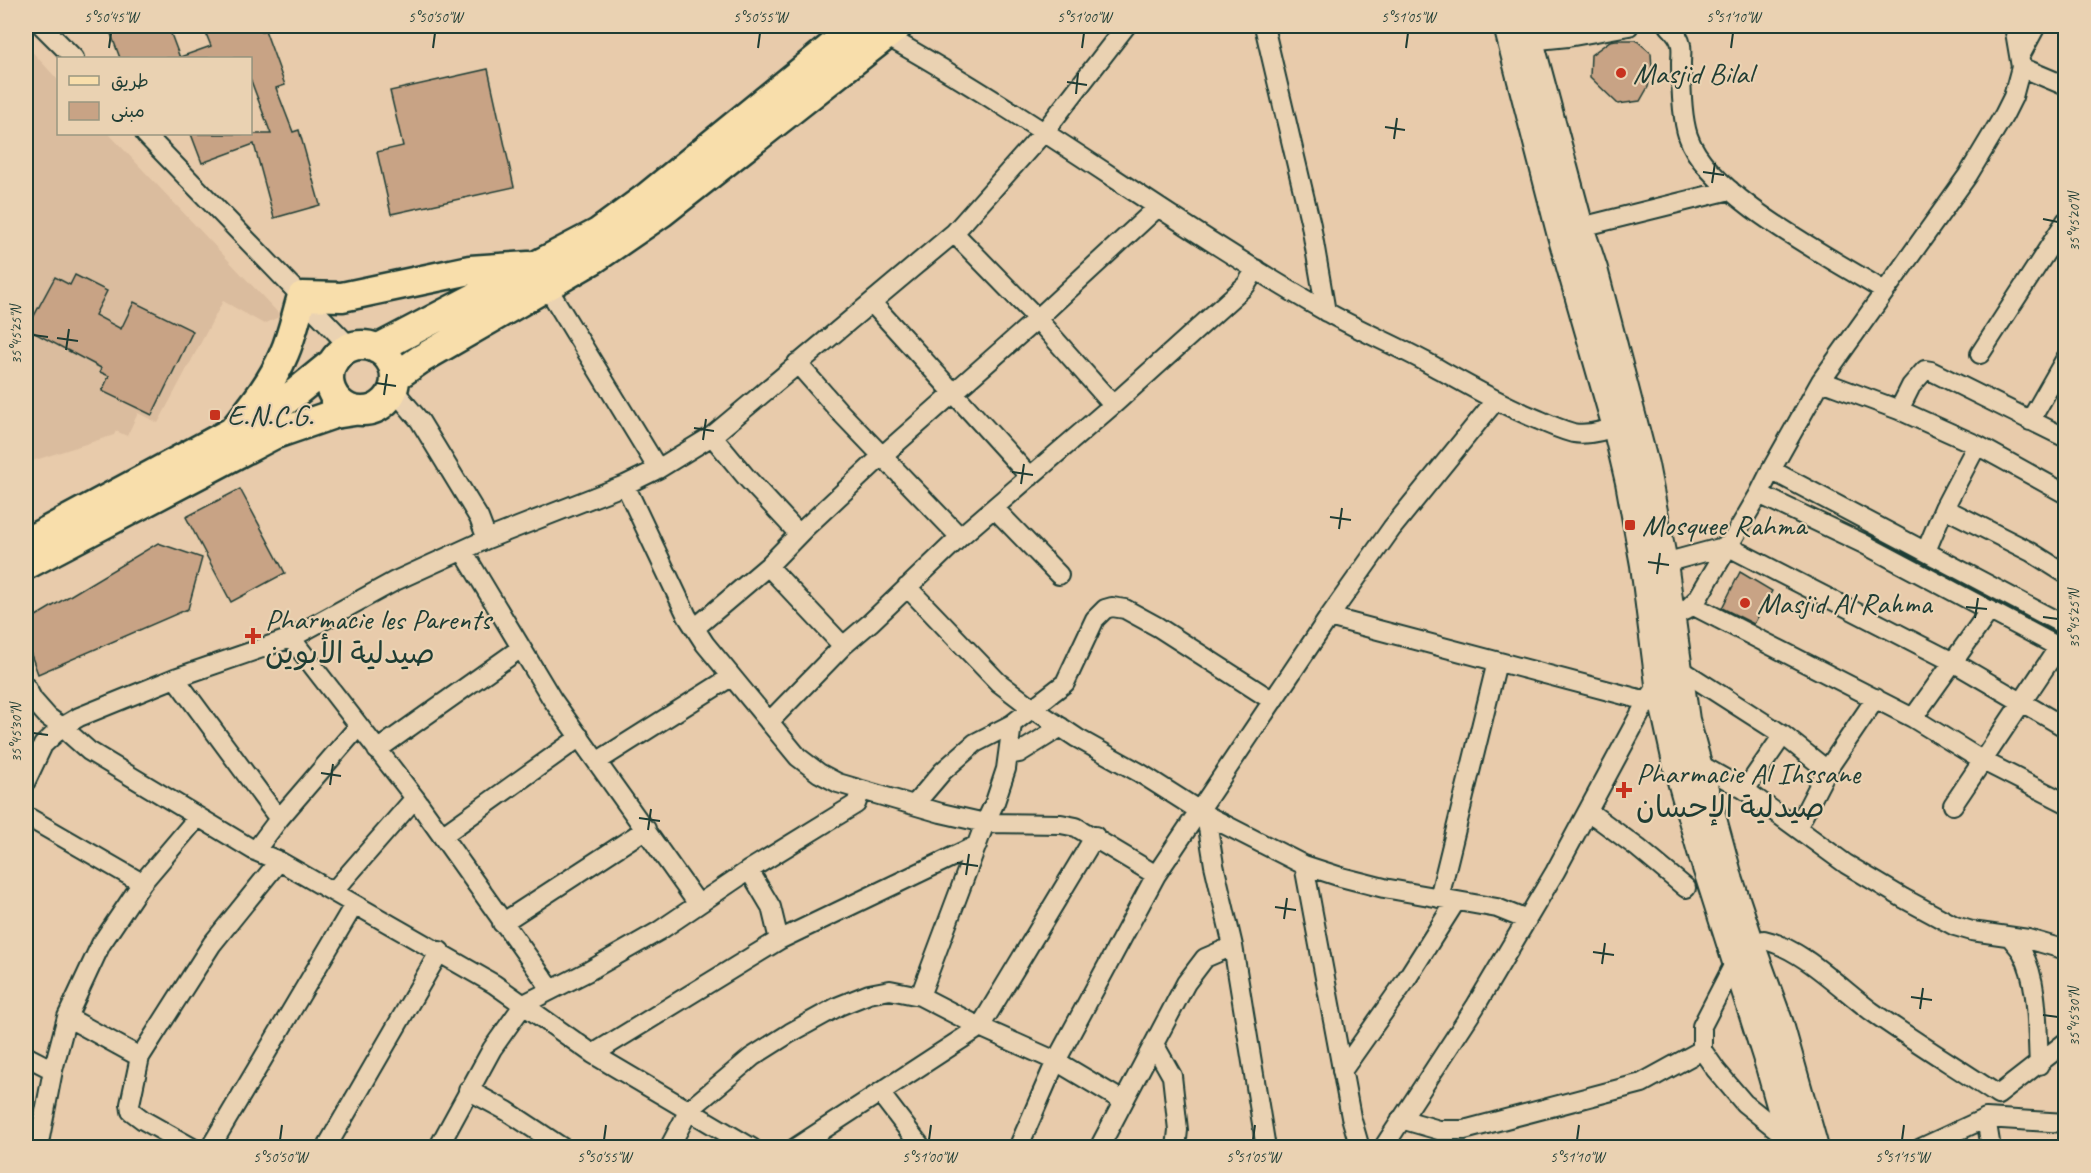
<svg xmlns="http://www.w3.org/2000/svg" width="2091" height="1173" font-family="Caveat,'Playpen Sans Arabic',sans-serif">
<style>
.built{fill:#dabc9e}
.building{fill:#c8a385;stroke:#1f3d34;stroke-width:1.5}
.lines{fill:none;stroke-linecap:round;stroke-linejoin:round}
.minor-casing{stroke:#1f3d34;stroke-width:22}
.secondary-casing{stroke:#1f3d34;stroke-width:30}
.primary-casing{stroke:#1f3d34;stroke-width:33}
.minor{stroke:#ead2b2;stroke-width:18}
.secondary{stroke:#ead2b2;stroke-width:26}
.primary{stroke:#f8deab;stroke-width:28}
.ticks{fill:none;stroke:#1f3d34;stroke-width:2}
.poi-dot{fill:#c8321e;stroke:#ead2b2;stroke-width:2}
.labels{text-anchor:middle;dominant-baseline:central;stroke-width:4.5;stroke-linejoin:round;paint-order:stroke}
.poi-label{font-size:30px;fill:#1f3d34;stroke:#ead2b2;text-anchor:start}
.neatline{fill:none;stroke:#1f3d34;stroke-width:2}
.ticks-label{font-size:15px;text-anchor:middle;fill:#1f3d34}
</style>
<rect width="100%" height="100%" fill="#e8cbab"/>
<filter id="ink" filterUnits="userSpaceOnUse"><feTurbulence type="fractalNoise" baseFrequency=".0167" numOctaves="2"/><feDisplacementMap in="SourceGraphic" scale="12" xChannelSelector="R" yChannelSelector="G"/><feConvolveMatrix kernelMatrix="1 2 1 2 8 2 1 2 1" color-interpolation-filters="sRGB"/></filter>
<g filter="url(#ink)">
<!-- built -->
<path class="built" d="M26 45 58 80V134H109L281 316 264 324 223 301 158 423 138 413 127 436 116 431 114 435 26 463Z"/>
<!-- building -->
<path class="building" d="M108 26H168L180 58H120Z
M203 26H260L262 31 265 30 285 85 276 88 293 132 299 130 320 205 274 218 254 144 202 163 191 134H271L250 78V58H180V57L211 46Z
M1616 40H1636L1651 53 1652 69 1648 87 1640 101 1618 104 1590 77 1591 55 1610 41Z
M488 69 514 187 391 214 377 152 403 146 390 91Z
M75 275 107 291 95 315 121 329 134 302 193 331 152 415 102 391 109 376 100 372 101 368 27 329 55 277 70 285Z
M240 489 285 573 231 602 186 517Z
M158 543 202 558 188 609 38 674 26 641V622Z
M1740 572 1772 591 1754 624 1722 608Z"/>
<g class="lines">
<defs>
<path id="minor" d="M42 26 74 58
M1264 26 1311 225 1326 312
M1669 26C1674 31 1680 38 1681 45 1682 50 1681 58 1681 63 1681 83 1682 118 1688 136 1708 196 1832 258 1884 291
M886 36C1037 120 1175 225 1325 311 1358 330 1393 344 1426 362 1464 383 1500 404 1539 420 1550 425 1562 430 1573 433 1590 436 1611 429 1626 423
M1519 42 1568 37 1629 26
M2020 56 2036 26
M2021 67 2066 86
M145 134 350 347
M1569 230 1730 190
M954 233 1029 310 1113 405
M547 287 658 469
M872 303 1030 477
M1980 354 2066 221
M797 363 839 411 960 537
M1821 381 1899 410 1977 445 2066 494
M393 389 420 421 479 518 487 539
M1899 410 1911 386 1925 370 1931 371 2066 438
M2030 421 2066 358
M712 436 746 477 799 534
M1771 470 2066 626
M625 485 687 616 705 644 798 757 819 773 838 783 941 813 985 823 1061 824 1076 827 1156 875
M1759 494 1862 543 2066 651
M994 508 1059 575
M1944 508 2031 552 2066 574
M463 551 552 699 698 904
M1926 551 1944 508 1977 445
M1654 564 1664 563 1727 546 1953 662 2066 728
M768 566 843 646
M907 587 998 682 1032 708 1077 738 1140 773 1206 815 1304 865 1341 877 1384 888 1497 908 1527 920
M1692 605 1913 718 1983 761 2066 803
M1329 617 1647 701
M1662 620 1686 610 1698 598 1759 494 1771 470 1821 381 1968 175 2004 115 2013 97 2021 67 2014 26
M695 628 768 566 804 529 882 456 1037 319 1158 207
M291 638 415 798 551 989
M1680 669 1783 735 1827 770
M175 678 279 819
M26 687 33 700 48 717 62 727 89 751 255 851 279 861 494 984 593 1054 752 1148
M1913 718 1990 610
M769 722 843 646 870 623 960 537 1113 405 1246 285 1256 269
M377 750 521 648
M1009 755 1019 753 1061 727
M598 761 731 677
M1699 764 1745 790 1846 864 1903 898 1955 926 1972 931 2028 939 2066 950
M26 781 43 745 62 727 79 717 175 678 291 638 395 581 487 539 625 485 658 469 712 436 954 233 1044 132 1126 26
M1745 790 1783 735
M914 805 943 771 975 743 1012 724
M1953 805 2064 639
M1588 811 1638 848 1686 888
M1206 815 1214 865 1233 946 1266 1148
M26 816 142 883
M1797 828 1827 770 1876 698
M442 836 580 737
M255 851 279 819 358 727
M1304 865 1351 1117 1360 1148
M749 870 771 907 779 940
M333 892 415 798
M1439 898 1497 662
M502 923 646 829
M2010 937C2014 942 2019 947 2022 952 2039 982 2037 1031 2039 1065
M1742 951 1764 940C1801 948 1840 988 1871 1011 1912 1040 1956 1067 1998 1095L2066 1042
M1736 960 1702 1026V1050L1716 1070 1744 1103 1790 1140
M920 996 985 823 995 802 1006 769 1012 724 1065 683 1095 619 1105 609 1112 607 1125 609 1158 627 1273 701
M67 1017 140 1057
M1154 1044 1172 1076 1178 1130 1176 1148
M593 1054 779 940 977 845
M26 1056 53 1070
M1342 1071 1404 983 1456 901
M468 1090 507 1111 563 1148
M880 1093 922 1148
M1986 1118 1991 1148
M1401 1119 1439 1130H1464L1642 1083 1702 1050
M38 1148 53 1070 67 1017 101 944 142 883 198 817
M193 1148 143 1120 131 1111 130 1104 140 1057 212 944 279 861
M210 1148 354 905
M326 1148 440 951
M438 1148 492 1049 524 1004 587 972 659 931 749 870 856 804 861 790
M669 1148 689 1110 752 1057 790 1033 839 1006 869 994 890 990 920 996 980 1027 1056 1061 1123 1101
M795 1148 980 1027 1095 836
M1018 1148 1056 1061 1156 875 1329 617 1392 528 1495 401
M1099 1148 1186 983 1205 958 1233 946
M1383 1148 1475 1007 1555 872 1647 701 1659 684
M1921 1148 1986 1118 2066 1123"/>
<path id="secondary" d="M1507 26 1560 232 1616 427 1629 482 1644 565 1659 684 1677 767 1702 855 1769 1066 1792 1148
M1526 26 1580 227 1594 269 1645 465 1664 563 1686 720 1730 881 1752 947 1780 1024 1815 1148"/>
<path id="primary" d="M329 378a33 33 0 1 1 66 0a33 33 0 1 1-66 0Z
M377 349 598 233 647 197 857 26
M395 377 421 359 594 259 661 213 898 26
M232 432C252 407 272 383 284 354 292 336 296 316 302 296L342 297 470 270 529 266
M34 538 278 407 332 363
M26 565 273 435 334 414 354 411"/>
</defs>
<!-- minor casing -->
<use href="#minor" class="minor-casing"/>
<!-- secondary casing -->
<use href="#secondary" class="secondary-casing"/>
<!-- primary casing -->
<use href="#primary" class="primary-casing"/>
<!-- minor -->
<use href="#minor" class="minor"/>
<!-- secondary -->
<use href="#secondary" class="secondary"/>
<!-- primary -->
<use href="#primary" class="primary"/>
</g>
</g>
<!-- ticks -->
<path class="ticks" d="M109 48 111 33M433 48 435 33M758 48 760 33M1082 48 1084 33M1406 48 1408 33M1731 48 1733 33M1067 82 1087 85M1076 94 1078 73M1385 127 1405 130M1394 139 1397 118M1703 172 1724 175M1712 183 1715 163M2043 219 2058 222M33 335 48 337M57 338 78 341M66 350 69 329M376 383 396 386M384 395 387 374M694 428 714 431M703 440 706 419M1012 472 1033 475M1021 484 1024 464M1330 517 1351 520M1339 529 1342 508M1648 562 1669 565M1657 574 1660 553M1966 607 1987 609M2043 617 2058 619M1975 618 1978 598M33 733 48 735M321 773 341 776M330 785 333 764M639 818 660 821M648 830 651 809M957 863 978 866M966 875 969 854M1275 907 1296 910M1284 919 1287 898M1593 952 1614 955M1602 964 1605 943M1911 997 1932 1000M1920 1009 1923 988M2043 1015 2058 1017M280 1140 282 1125M604 1140 606 1125M929 1140 931 1125M1253 1140 1255 1125M1577 1140 1579 1125M1902 1140 1904 1125"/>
<!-- markers -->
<g class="poi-dot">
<circle cx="1621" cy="73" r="6"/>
<rect x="209" y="409" width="12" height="12" rx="3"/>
<rect x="1624" y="519" width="12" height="12" rx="3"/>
<circle cx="1745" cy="603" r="6"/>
<path d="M250 627h6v6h6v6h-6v6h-6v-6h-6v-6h6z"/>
<path d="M1621 781h6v6h6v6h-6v6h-6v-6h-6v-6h6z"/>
</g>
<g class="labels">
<!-- poi labels -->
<g class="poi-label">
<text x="1633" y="73">Masjid Bilal</text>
<text x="227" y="415">E.N.C.G.</text>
<text x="1642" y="525">Mosquee Rahma</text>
<text x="1757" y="603">Masjid Al Rahma</text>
<text x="265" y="619">Pharmacie les Parents<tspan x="265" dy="34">صيدلية الأبوين</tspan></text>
<text x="1636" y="773">Pharmacie Al Ihssane<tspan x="1636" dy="34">صيدلية الإحسان</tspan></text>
</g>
</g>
<!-- margin -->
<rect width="2091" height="1173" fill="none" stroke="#ead2b2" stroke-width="66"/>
<!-- legend -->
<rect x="57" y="57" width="195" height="78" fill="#ead2b2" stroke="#999680" stroke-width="1.5"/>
<rect x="69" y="76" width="30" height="9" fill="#f8deab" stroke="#999680" stroke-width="1.5"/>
<text x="111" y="87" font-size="18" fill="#1f3d34">طريق</text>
<rect x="69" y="102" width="30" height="18" fill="#c8a385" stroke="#999680" stroke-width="1.5"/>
<text x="111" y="117" font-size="18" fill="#1f3d34">مبنى</text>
<rect x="33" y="33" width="2025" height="1107" class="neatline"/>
<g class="ticks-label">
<text x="111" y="22">5°50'45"W</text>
<text x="435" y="22">5°50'50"W</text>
<text x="760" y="22">5°50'55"W</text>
<text x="1084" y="22">5°51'00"W</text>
<text x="1408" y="22">5°51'05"W</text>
<text x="1733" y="22">5°51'10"W</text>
<text transform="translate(2074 222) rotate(-90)" y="5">35°45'20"N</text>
<text transform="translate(16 335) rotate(-90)" y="5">35°45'25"N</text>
<text transform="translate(2074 619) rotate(-90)" y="5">35°45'25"N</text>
<text transform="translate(16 733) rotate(-90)" y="5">35°45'30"N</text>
<text transform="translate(2074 1017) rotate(-90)" y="5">35°45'30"N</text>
<text x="280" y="1162">5°50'50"W</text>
<text x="604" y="1162">5°50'55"W</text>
<text x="929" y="1162">5°51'00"W</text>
<text x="1253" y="1162">5°51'05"W</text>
<text x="1577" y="1162">5°51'10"W</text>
<text x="1902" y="1162">5°51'15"W</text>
</g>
</svg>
